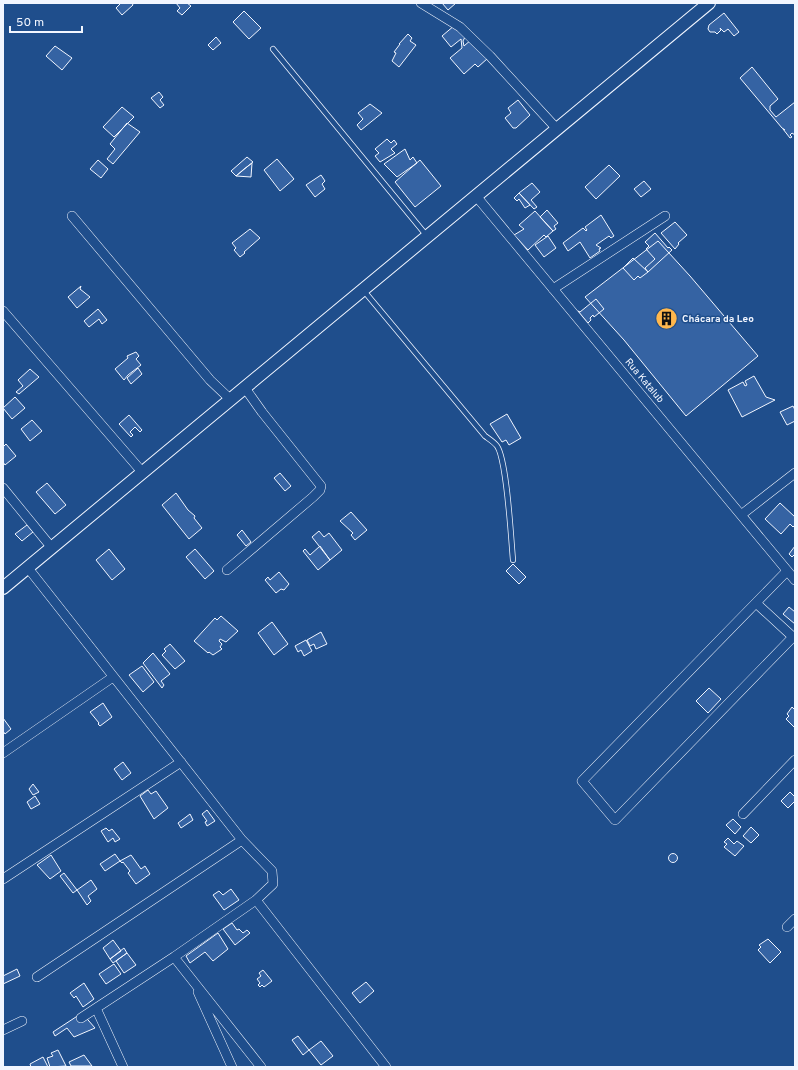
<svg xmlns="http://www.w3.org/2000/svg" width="798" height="1070" font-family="Overpass,sans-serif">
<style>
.building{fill:#3563a3;stroke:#f2f6ff}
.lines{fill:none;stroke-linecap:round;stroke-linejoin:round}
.service-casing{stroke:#f2f6ff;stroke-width:6}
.minor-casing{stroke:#f2f6ff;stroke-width:10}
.secondary-casing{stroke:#f2f6ff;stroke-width:14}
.service{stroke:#1f4e8c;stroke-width:4.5}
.minor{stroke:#1f4e8c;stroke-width:9}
.secondary{stroke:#1f4e8c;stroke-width:12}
.labels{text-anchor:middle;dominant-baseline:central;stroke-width:3;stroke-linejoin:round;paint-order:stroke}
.poi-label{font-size:10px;font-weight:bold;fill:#f2f6ff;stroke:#1f4e8c;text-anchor:start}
.street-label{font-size:10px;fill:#f2f6ff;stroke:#1f4e8c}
</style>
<rect width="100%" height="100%" fill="#1f4e8c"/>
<!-- building -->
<path class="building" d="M121 3H132L133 5 122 15 116 8Z
M176 3H187L191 6 182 15 177 11 180 8Z
M442 3H456L448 10Z
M244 11 261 28 249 39 233 22Z
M724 13 739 32 734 36 728 29 724 32 720 28 721 30 717 34 715 32H710L708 29 709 25Z
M455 25 465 37 463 41 464 46 472 39 488 58 478 67 475 64 464 74 450 58 462 48 461 39 451 47 442 36Z
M408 34 412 38 410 41 416 45 399 67 392 61 396 53 394 52 400 44H399Z
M216 37 221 43 213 50 208 45Z
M55 46 72 58 62 70 46 56Z
M752 67 778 99 770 106V110L776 117 795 102V135L792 133 790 135 792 137 790 138 783 129 785 130 782 128 740 78Z
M159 92 163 97 160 100 164 105 160 108 151 98Z
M518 100 530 115 516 128H513L505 118 511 113 508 108Z
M370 104 382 113 361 130 357 125 363 119 358 113Z
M122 107 134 117 114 137 103 127Z
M127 123 140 132 113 164 107 159 115 149 110 144Z
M387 139 391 143 394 140 397 144 391 149 395 153 380 162 375 156 379 153 375 149Z
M405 149 410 160 413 157 417 163 397 177 384 164Z
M247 157 253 162 236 176 231 171Z
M277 159 294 179 280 191 264 170Z
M98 160 108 169 101 178 90 169Z
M420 160 441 186 415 207 395 182Z
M252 163 251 177 236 176 244 169Z
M609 165 620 176 596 199 585 187Z
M321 175 325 181 322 184 325 189 315 197 306 185Z
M644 181 651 189 641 197 634 189Z
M532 183 540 192 531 200 537 207 534 209 519 193Z
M519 193 530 205 525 208 519 199 517 201 514 198Z
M547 210 558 223 554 226 556 229 553 231 540 217Z
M535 211 553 231 546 237 544 235 528 250 514 235 524 229 519 225Z
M601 215 614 236 611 238 609 236 596 245 601 248 599 249 600 251 590 258 580 242 568 251 563 243 583 228 586 231 587 230 585 227Z
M675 222 687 235 678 243 679 244 675 249 661 233Z
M250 229 260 238 244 252 245 253 240 257 234 250 236 248 232 243Z
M655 233 668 248 669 247 672 250 648 272 645 268 655 259 646 249 649 246 645 242Z
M548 236 556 248 544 257 535 245Z
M658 241 690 276 758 356 686 416 624 340 585 297Z
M633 258 648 272 640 278 638 276 634 280 623 268Z
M81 286 80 289 90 297 77 308 68 297Z
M596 299 604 309 594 317 593 315 590 318 591 320 588 323 578 311 580 312Z
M98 309 107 320 102 324 99 319 89 327 84 321Z
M136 352 139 356 136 359 141 365 128 375 124 380 115 369 128 358 127 356Z
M138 368 142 374 131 384 127 378Z
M30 369 39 377 19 394 16 392 23 386 18 380Z
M754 376 766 397 775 400 742 417 728 390 743 382 745 386 747 385 745 381Z
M15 397 25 408 12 419 3 408Z
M793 406 795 410V421L787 425 780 412Z
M507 414 521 438 509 445 506 440 502 442 490 424Z
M129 415 142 430 140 432 135 427 130 432 133 435 131 437 119 424Z
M32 420 42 431 30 441 21 429Z
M6 444 16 456 5 465 3 462V447Z
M280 473 291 486 285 491 274 478Z
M47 483 66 505 55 514 36 492Z
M176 493 188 510 195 516 194 518 202 528 189 539 162 505Z
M780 503 795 517V525L793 527 790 524 781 534 765 519Z
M351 512 367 530 355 540 351 535 353 533 340 521Z
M27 525 33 532 22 541 15 534Z
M242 530 251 542 246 546 237 535Z
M319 531 324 537 329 533 342 550 330 560 312 537Z
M320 546 330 560 318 570 303 551 305 549 310 555Z
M795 546V554L792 557 789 554Z
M109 549 125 569 112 580 96 560Z
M195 549 214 571 205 579 186 557Z
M513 564 526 577 519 584 506 571Z
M279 572 289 584 284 590 281 589 276 593 265 580 268 577 270 580Z
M789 607 795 612V624L783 614Z
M221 616 238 631 226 642 220 639 219 641 222 644 220 647 222 649 213 655 209 652 208 653 194 641 215 618 217 620Z
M272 622 288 644 274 655 258 633Z
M321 632 327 644 316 649 314 644 310 646 307 640Z
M306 640 312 651 304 656 301 650 298 652 295 646Z
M170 644 185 661 175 669 162 655 166 651 164 649Z
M153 653 170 674 161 681 164 685 162 688 143 663Z
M142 666 154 682 143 692 129 675Z
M709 688 721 699 708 713 696 701Z
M103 703 112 717 100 726 98 724 99 723 90 712Z
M792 707 795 710V728L786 719 789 716 787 714Z
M3 718 11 729 5 734 3 731Z
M123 762 131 773 122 780 114 769Z
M33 784 39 792 33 795 29 789Z
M148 790 151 794 156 791 168 808 154 819 140 796Z
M790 792 795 797V801L788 808 781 801Z
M35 796 40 804 31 809 27 802Z
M207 810 215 821 207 826 205 822 207 821 202 814Z
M190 814 193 820 181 828 178 823Z
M733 819 741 827 735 834 726 825Z
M751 827 759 835 751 843 743 836Z
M106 828 109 831 112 829 120 839 115 842 113 838 108 842 101 831Z
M728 838 734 844 737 841 744 846 735 856 724 847 727 844 724 842Z
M668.5 858a4.5 4.5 0 1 1 9 0a4.5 4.5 0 1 1-9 0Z
M115 854 120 861 105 871 100 864Z
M51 855 61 871 50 879 37 865Z
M131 855 141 869 145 866 150 874 136 884 128 873 130 871 123 862 122 863 120 861Z
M64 873 77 890 73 893 60 876Z
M91 880 97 889 88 896 91 901 87 905 77 890Z
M231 889 239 900 224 910 213 895 219 891 223 895Z
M232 923 237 930 239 929 243 933 247 930 250 933 235 945 223 929Z
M218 933 228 949 213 961 205 952 190 963 186 956Z
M768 939 781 952 770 963 758 950 761 947 759 945Z
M113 940 121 951 110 959 103 948Z
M124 948 127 953 113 963 110 959Z
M127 953 136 965 124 973 116 961Z
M114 964 121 974 106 984 99 974Z
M17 969 20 976 3 984V976Z
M263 970 272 981 264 987 262 985 260 987 258 985 260 983 257 979 261 976 259 973Z
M366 982 374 991 360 1003 352 993Z
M84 983 94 999 83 1007 76 996 74 998 70 993Z
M82 1013 95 1028 74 1037 67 1028 55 1036 53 1032Z
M298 1036 309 1050 303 1055 292 1040Z
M321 1041 333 1056 321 1065 309 1050Z
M58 1050 66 1066 50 1067 47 1058 53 1056 51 1053Z
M84 1055 92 1066H71L69 1062Z
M43 1057 48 1067H31L30 1064Z"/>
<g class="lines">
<defs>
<path id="service" d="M273 49 427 236
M364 291 485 436C489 439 494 442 497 446 507 460 511 539 513 560"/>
<path id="minor" d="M421 3 460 27 490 56 557 129
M476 196 795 580
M72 216 210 380 230 399
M553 289 665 216
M3 311 143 473
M3 488 52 548
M741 515 795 473
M28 568 242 840 272 871 273 884 256 900 174 957 81 1018
M227 570 313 497 320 490 321 486 262 412 245 388
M756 603 793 637 615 820 582 781 787 571
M3 753 113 677
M743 814 795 760
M3 879 181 762
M256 900 386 1067
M787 927 795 919
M174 957 261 1067
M37 977 242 840
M198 992 232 1067
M96 1008 123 1067
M3 1030 22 1021"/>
<path id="secondary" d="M3 588 709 3"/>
</defs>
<!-- service casing -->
<use href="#service" class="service-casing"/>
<!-- minor casing -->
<use href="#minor" class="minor-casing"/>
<!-- secondary casing -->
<use href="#secondary" class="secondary-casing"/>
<!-- service -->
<use href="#service" class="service"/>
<!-- minor -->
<use href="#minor" class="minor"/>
<!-- secondary -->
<use href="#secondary" class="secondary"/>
</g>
<!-- icons -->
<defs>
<symbol id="building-disc" viewBox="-11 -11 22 22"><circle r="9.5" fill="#ffb74d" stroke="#1f4e8c"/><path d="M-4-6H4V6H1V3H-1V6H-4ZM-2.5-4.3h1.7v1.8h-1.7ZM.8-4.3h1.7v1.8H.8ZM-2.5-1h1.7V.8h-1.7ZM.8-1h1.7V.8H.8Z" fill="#111"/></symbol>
</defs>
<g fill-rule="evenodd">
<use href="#building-disc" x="654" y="306" width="25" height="25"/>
</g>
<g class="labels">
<!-- poi labels -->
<g class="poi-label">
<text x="682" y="319">Chácara da Leo</text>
</g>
<!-- street labels -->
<g class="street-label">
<text transform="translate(644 381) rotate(50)">Rua Katalub</text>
</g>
</g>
<!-- border -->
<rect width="798" height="1070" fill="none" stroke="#f2f6ff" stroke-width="8"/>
<!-- scale -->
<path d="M10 26v6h72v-6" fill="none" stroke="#f2f6ff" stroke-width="2"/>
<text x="16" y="26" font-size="12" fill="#f2f6ff" stroke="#1f4e8c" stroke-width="3" paint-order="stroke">50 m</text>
</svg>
